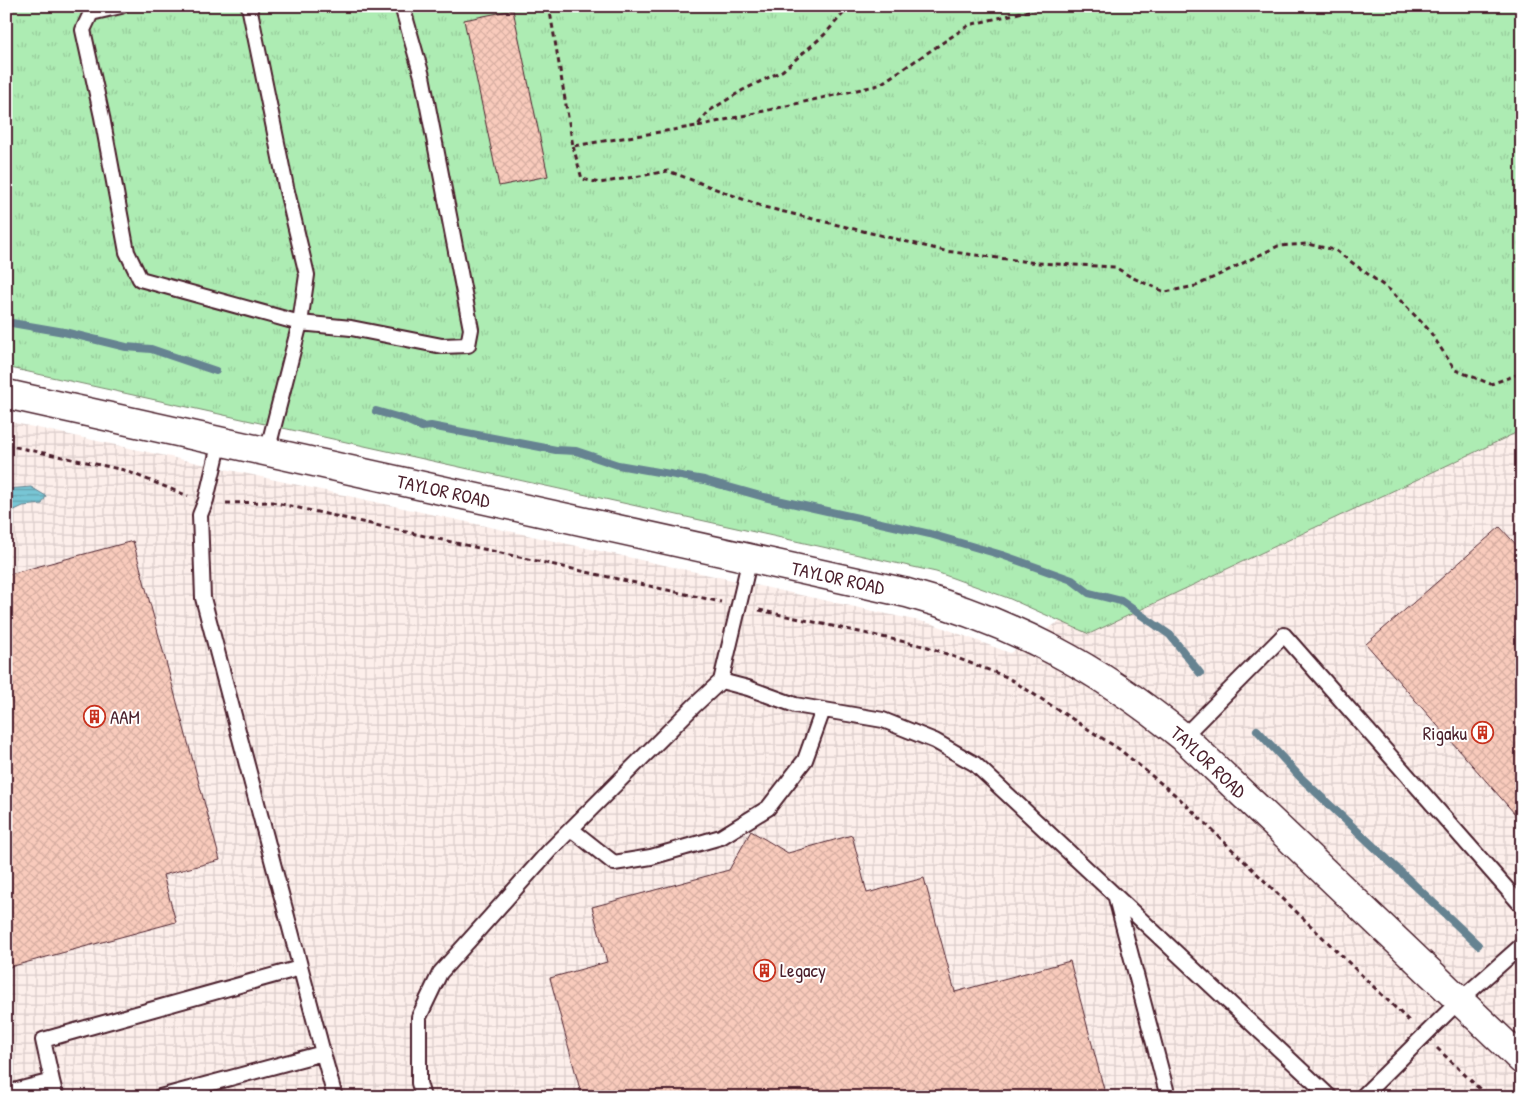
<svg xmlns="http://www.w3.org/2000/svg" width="1528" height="1103" font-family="'Patrick Hand',sans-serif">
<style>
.industrial{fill:url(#industrial-grid)}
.grass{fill:url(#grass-tufts);stroke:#7c866f}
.water{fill:url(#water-rules);stroke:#668391}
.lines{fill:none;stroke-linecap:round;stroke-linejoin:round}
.stream{stroke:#668391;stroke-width:8}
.building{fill:url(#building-cross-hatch);stroke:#4a1f2b}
.service-casing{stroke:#4a1f2b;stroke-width:18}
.minor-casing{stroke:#4a1f2b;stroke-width:31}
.path{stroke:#4a1f2b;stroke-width:3;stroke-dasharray:5 4;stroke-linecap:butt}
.service{stroke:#fff;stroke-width:14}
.minor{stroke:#fff;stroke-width:28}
.labels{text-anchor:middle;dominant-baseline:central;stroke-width:4;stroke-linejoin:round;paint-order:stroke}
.street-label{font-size:19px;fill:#4a1f2b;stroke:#fff}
.poi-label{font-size:19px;fill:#4a1f2b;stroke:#fff;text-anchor:start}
</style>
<defs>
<pattern id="industrial-grid" width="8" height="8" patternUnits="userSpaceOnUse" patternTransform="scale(1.25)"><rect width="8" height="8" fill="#fdefeb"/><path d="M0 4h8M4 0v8" fill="none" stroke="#daccca"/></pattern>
<pattern id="grass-tufts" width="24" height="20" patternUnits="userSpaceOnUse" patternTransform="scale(1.25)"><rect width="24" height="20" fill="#adecb3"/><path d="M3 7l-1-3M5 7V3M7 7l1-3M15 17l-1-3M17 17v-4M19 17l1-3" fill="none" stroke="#96ca9a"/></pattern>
<pattern id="water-rules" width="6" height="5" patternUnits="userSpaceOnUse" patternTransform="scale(1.25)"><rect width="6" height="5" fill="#78c6d5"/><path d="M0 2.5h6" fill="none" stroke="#64a0ad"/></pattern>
<pattern id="building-cross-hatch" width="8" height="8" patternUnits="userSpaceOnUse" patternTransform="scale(1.25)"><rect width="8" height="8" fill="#f9cbbc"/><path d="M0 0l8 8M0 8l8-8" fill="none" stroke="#d7aea2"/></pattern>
</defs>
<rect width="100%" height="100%" fill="#fff"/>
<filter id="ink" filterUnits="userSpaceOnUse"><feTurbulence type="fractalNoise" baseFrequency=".02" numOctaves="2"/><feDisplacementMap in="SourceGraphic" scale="10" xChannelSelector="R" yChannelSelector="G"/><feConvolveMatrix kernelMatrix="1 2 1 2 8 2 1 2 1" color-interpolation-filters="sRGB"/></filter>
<g filter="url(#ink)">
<!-- industrial -->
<path class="industrial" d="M6 421 933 624 1010 653 1060 621 1089 634 1522 430V1097H6Z"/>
<!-- grass -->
<path class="grass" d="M6 6H1522V430L1089 634 1008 598 936 572 6 367Z"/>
<!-- water -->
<path class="water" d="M31 487 46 496 42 504 23 506 6 514V489Z"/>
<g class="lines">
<!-- stream -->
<path class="stream" d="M6 322 64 332 126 347 151 349 216 371
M376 411 404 419 422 427 431 426 556 450 576 451 618 465 704 480 764 497 930 534 1002 555 1072 580 1089 593 1121 601 1170 635 1200 673
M1257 730 1300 777 1478 945"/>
</g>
<!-- building -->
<path class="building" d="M513 10 548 176 499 186 464 20Z
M1500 527 1522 551V822L1366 644Z
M133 541 220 860 163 875 176 922 6 968V575Z
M751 831 788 853 852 835 867 893 924 878 955 992 1070 961 1106 1097H582L550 978 607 962 592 907 729 870Z"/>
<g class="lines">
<defs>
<path id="service" d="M121 6 91 13 83 30 102 117 127 252 140 279 300 323 351 328 442 346 468 345 471 329 422 76 402 6
M249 6 286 187 307 275 300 323 267 452
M220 441 206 500 200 515 203 598 323 1053
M721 681 748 688 795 705 883 720 935 741 975 764 1330 1097
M1183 737 1284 635 1522 906
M571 829 614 863 651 857 721 837 768 808 805 760 823 710
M1116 898 1168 1097
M52 1081 43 1040 300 968
M6 1093 52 1081 56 1097
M160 1097 323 1053 335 1097
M423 1097 419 1083V1017L440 973 550 850 695 705 721 681 750 558
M1362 1097 1460 1000 1522 945"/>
<g id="minor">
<path id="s1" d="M6 394 907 593C1013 622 1099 668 1183 737L1522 1060"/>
</g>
</defs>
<!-- service casing -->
<use href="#service" class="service-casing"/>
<!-- minor casing -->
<use href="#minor" class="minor-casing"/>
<!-- path -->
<path class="path" d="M549 6 573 146 697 126 709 111 743 90 782 71 824 35 850 6
M6 76V92
M698 126 879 85 969 25 1048 6
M573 146 582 179 600 183 668 171 764 207 945 251 1037 263 1115 267 1131 277 1165 292 1196 286 1278 246 1307 244 1335 250 1391 291 1429 330 1455 370 1491 384 1522 373
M6 445 124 470 188 496
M226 503 272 502 721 602
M759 610 928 647 1007 677 1119 749 1179 798 1409 1021
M1437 1048 1488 1097"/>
<!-- service -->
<use href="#service" class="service"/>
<!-- minor -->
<use href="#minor" class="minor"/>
</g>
</g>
<!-- icons -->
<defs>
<symbol id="building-ring" viewBox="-11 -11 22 22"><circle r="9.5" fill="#fff" stroke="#c8321e" stroke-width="1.5"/><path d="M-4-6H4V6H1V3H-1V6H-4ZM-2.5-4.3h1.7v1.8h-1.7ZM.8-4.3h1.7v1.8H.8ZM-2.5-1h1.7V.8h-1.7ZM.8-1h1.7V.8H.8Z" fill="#c8321e"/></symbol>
</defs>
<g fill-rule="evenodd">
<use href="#building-ring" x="82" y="704" width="25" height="25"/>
<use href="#building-ring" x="1470" y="720" width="25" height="25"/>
<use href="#building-ring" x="752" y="958" width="25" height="25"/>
</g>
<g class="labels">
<!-- street labels -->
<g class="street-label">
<text stroke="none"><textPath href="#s1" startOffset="448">TAYLOR ROAD</textPath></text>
<text stroke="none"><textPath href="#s1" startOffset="852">TAYLOR ROAD</textPath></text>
<text stroke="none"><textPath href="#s1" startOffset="1272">TAYLOR ROAD</textPath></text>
</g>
<!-- poi labels -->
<g class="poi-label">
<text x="110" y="717">AAM</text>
<text x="1467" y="733" text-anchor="end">Rigaku</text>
<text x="780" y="970">Legacy</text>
</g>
</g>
<!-- margin -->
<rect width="1528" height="1103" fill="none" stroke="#fff" stroke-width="25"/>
<rect x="12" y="12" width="1503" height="1078" fill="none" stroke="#4a1f2b" stroke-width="2" filter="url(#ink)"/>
</svg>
